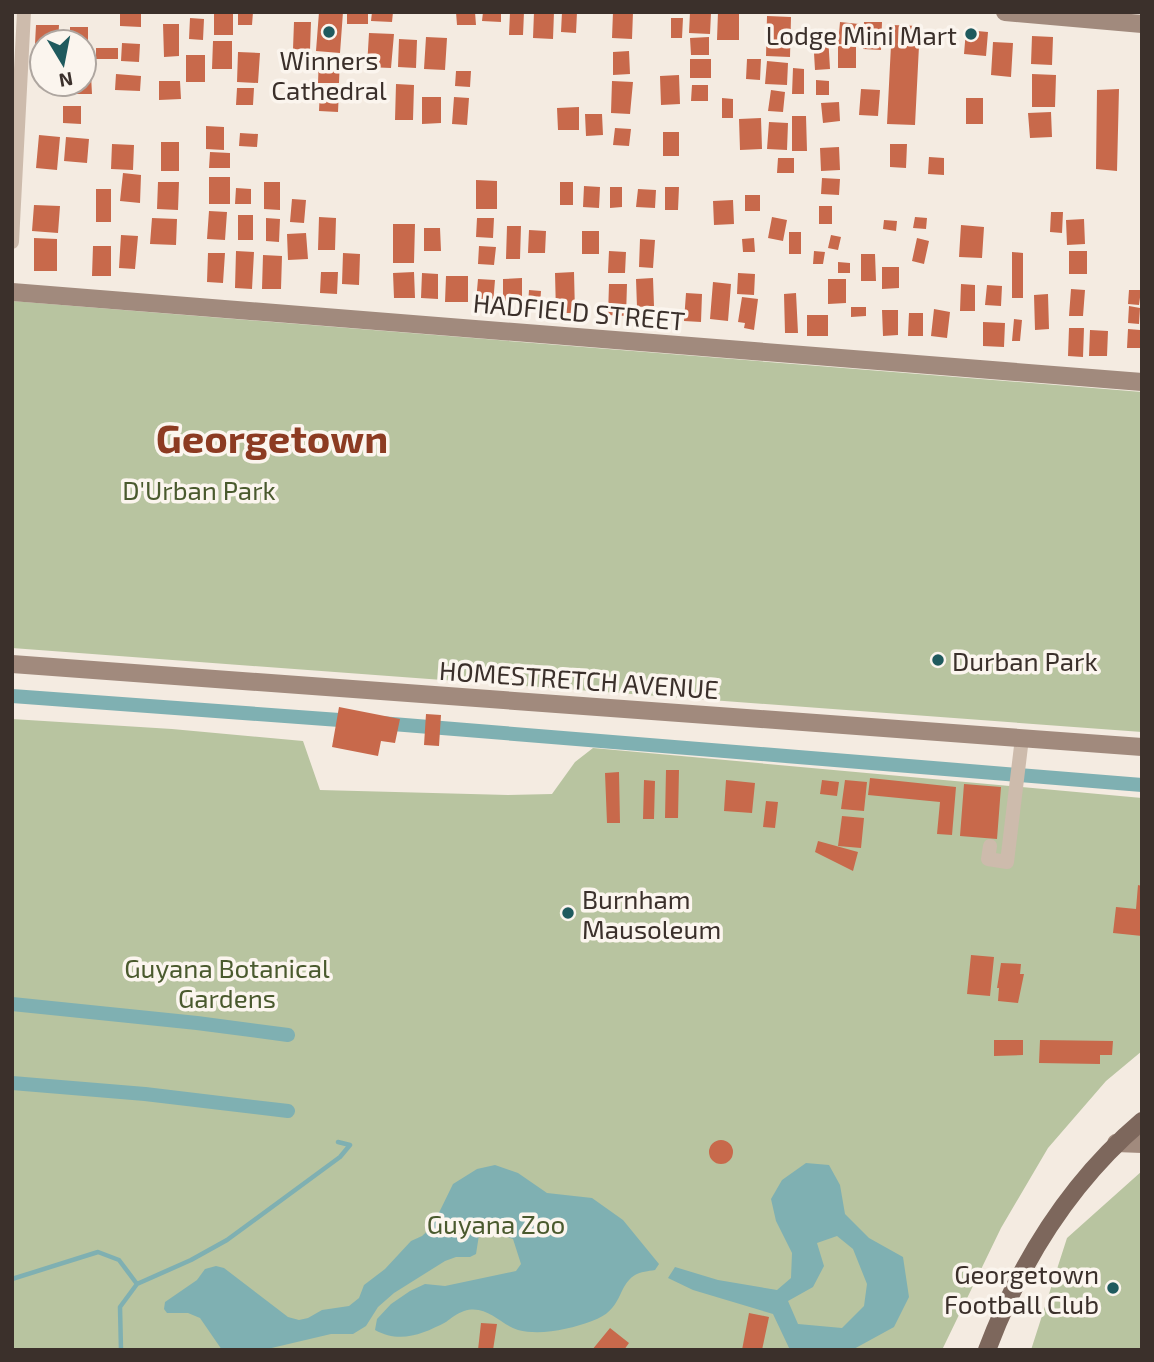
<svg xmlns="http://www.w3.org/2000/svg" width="1154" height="1362" font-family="'Exo 2',sans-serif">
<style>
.green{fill:#b8c4a0}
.water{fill:#7fb0b2;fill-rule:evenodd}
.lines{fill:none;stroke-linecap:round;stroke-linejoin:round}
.stream{stroke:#7fb0b2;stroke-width:4.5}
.canal{stroke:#7fb0b2;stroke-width:14}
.building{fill:#c8694b}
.street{stroke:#cdbbac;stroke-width:14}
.secondary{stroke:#a18a7d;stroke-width:18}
.primary{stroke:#7d675c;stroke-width:18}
.poi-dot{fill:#1f5a5e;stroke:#fbf5ee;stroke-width:2.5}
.labels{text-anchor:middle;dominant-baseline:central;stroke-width:7;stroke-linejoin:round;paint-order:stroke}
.poi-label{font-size:26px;fill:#3b302b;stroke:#fbf5ee;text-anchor:end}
.street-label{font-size:26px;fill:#3b302b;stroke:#fbf5ee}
.park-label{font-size:26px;fill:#4a5a2e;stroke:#fbf5ee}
.town-label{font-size:40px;font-weight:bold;fill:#8c3b22;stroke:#fbf5ee}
</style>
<rect width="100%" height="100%" fill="#f4ebe1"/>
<!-- green -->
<path class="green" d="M12 301 1142 392V732L12 648Z
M12 719 172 729 303 741 320 790 508 795 552 794 575 762 593 748 1142 798V1051L1106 1081 1048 1148 1001 1228 942 1350H12Z
M1142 1171V1350H1031L1067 1238Z"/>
<!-- water -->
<path class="water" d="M806 1163 829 1165 840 1185 845 1214 869 1238 903 1257 909 1297 894 1327 852 1350H790L773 1314 693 1290 668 1278 675 1267 718 1280 777 1290 791 1278 792 1253 776 1221 771 1199 782 1180ZM837 1236 853 1249 867 1284 864 1306 842 1328 798 1324 788 1301 813 1287 824 1266 817 1243Z
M495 1165 518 1173 547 1193 592 1198 623 1220 659 1264 655 1270C649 1271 640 1272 635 1275 616 1287 624 1310 592 1321 570 1329 541 1336 518 1330 499 1324 487 1304 464 1311 458 1313 451 1318 446 1322 423 1334 400 1344 375 1330L377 1319 391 1304 410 1291 425 1284 445 1286 516 1271 521 1264 513 1239 489 1229 479 1235 476 1254 470 1257H456L445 1261 394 1293 378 1307 366 1326 353 1334H331L263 1350H222L200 1318 188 1313H167L164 1309 165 1302 197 1280 205 1269 216 1266 224 1268 288 1317 299 1320 308 1318 322 1310 349 1306 359 1298 364 1285 385 1269 411 1241 422 1236 432 1227 453 1184 477 1169Z"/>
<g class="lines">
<!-- stream -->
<path class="stream" d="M12 1279 98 1252 119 1260 137 1284
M121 1350 120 1307 137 1284 191 1260 227 1240 340 1157 350 1145 338 1142"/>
<!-- canal -->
<path class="canal" d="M12 696 353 721
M380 723 1142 785
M12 1004 197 1023 288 1035
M12 1083 145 1094 288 1111"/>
</g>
<!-- building -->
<path class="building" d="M120 12H141V27L120 26Z
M214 12H233V35H214Z
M238 12H253L252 25H238Z
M319 12H343L340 53 316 51Z
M347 12H368V24H347Z
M372 12H393L392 22 371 21Z
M456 12H475L476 25H457Z
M483 12H501V22L482 21Z
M510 12H524L523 35H509Z
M534 12H554L553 39 533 38Z
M562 12H577L576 33 561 32Z
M613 12H633L632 39 612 38Z
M690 12 711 13 710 34 689 33Z
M718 12H739V40H717Z
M767 16 791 17 790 57 766 56Z
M190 18 204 19 203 40 189 39Z
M671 18H683L682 38H671Z
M294 22H311L310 50 293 49Z
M840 22 859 24 857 45 838 44Z
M864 22H882L881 50 863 49Z
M163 24H179V56L164 57Z
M36 25H59L58 42 35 44Z
M892 25 920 26 915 125 887 124Z
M70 27H88V42L70 41Z
M966 30 988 32 986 56 964 54Z
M369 33 394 34 391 68 367 67Z
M828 35 830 69 815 70 813 36Z
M1032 36 1053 37 1052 65 1031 64Z
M426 37 447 38 445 70 424 69Z
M709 37V55H691L690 38Z
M399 39 417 40 416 68 398 67Z
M213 41H232V69H212Z
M993 42 1013 43 1011 77 991 75Z
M122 43 140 44 139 62 121 61Z
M838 46 856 47V68H838Z
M96 48H118V59H96Z
M629 51 630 74 613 75V52Z
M238 52 260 53 258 83 237 82Z
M186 55H205V82H186Z
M319 55 340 56 339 83H318Z
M690 59H711V78H690Z
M747 59H761L760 80 746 79Z
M767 61 788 63 787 85 765 84Z
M793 68 804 69V94H792Z
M456 71H471L470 87 455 86Z
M116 74 141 76 140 91 115 90Z
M1032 74 1056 75 1055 107H1032Z
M84 75H91L92 94H75V84H84Z
M679 75 680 104 661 105 660 76Z
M816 80 829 81V95H816Z
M159 81H180L181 99 159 100Z
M612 81 633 82 630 114 611 113Z
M396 84 414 85 413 120H395Z
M692 85H708V101H691Z
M237 88H254L253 105H236Z
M320 88 339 89 338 112 319 111Z
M861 89 880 90 878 116 859 115Z
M1119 89 1117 171 1096 169 1097 90Z
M771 90 785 92 783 112 768 111Z
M422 97H441V123L422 124Z
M454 97 469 98 467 125 452 124Z
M722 98 733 99V118H722Z
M966 98H983V124H966Z
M839 102 840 121 823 123 821 103Z
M63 106H81V124L63 123Z
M579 107V130H558L557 108Z
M1051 112 1052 137 1030 138 1028 113Z
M585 114H602L603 135 586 136Z
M792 116H806L807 151H792Z
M761 118 762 149 740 150 739 119Z
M769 122 788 123 787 150 767 149Z
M206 126 224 127V150L206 149Z
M615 128 631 129 629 146 613 145Z
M663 132H679V156H663Z
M240 133 258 134 257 147 239 146Z
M39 135 60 137 57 170 36 168Z
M66 137 89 139 87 163 64 161Z
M161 142H179V171H161Z
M112 144 134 145 133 170 111 169Z
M890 144H907L906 168 890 167Z
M839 147 840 170 821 171 820 148Z
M210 152 230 153V168H209Z
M929 157 944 158V175L928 174Z
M778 158H794V173H777Z
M123 173 141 175 140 203 120 201Z
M209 177H230V204H209Z
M822 178 840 179 839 195 821 194Z
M476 180 497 181V209H476Z
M158 182H179L178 210 157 209Z
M264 182H280V210L264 209Z
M560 182H573V205H560Z
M584 186 600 187 599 208 583 207Z
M610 187H622V207L610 208Z
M665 187H679L678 210H665Z
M236 188 251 189V204H235Z
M96 189H111V222H96Z
M638 189 656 190 655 208 636 207Z
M745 195H760V211H745Z
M292 199 306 200 304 223 290 222Z
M733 200 734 224 714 225 713 201Z
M34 205 60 206 58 233 32 231Z
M819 206H832V224H819Z
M209 211 227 212 225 240 207 239Z
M1051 212H1063L1062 233 1050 232Z
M238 215H253V240H238Z
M319 217 336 218 335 250H318Z
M772 217 787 220 783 241 768 238Z
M915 217 927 218 926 229 913 228Z
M152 218 177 219 176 245 150 244Z
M266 218 280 219 279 242 266 241Z
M477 218H494L493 238 476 237Z
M1084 219 1085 244 1067 245 1066 220Z
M884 220 897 221 896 231 883 229Z
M393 224H415L414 263H393Z
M961 225 984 227 982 258 959 257Z
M507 226H521L520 259H506Z
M424 228H440L441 251H424Z
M529 230 546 231 545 253H528Z
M582 231H599V254H582Z
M789 232H801V254H789Z
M306 233 308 259 288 260 287 234Z
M121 235 138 236 135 269 119 268Z
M831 235 841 237 838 250 828 248Z
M34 238 57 239V271H34Z
M754 238 755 252H743L742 239Z
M917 238 929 241 924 264 912 261Z
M640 239 655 240 653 268 639 267Z
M93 246H111V276H92Z
M479 246 496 247 494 265 478 264Z
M236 251 254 252 252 289 235 288Z
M609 251 626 252 625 273H608Z
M814 251 825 252 823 264H813Z
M1069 251H1087V274H1069Z
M1012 252 1023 253V298H1012Z
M208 253H225L223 283 207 282Z
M343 253 360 254 359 285 342 284Z
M861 254H875L876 281H861Z
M263 255 282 256 281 289H262Z
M838 262 850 263V273H838Z
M882 267H899V288L882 289Z
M321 272H338L337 294 320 293Z
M414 272 415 298H394L393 273Z
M574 272 575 313H556L555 273Z
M422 273 438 274V299L421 298Z
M738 273 755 274 754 295 737 294Z
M446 276H468V302H445Z
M522 278V301H503V279Z
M653 278 654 306 637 307 636 279Z
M478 279 495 280 493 304 476 302Z
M828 279H846V303L828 304Z
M713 282 731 284 728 321 710 319Z
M609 284H627L626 316 608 315Z
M961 284 975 285V311H960Z
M987 285 1002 286 1001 306 985 305Z
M1071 289 1085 290 1083 316H1069Z
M529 290 541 291 540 306 528 305Z
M1129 290H1141L1139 305 1128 304Z
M686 293 702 294 701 322 684 321Z
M796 293 798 333H785L784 294Z
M1048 294 1049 329 1035 330 1034 295Z
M742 297 758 299 754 330 744 328 745 323 738 322Z
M1129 306 1140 308 1139 324 1128 323Z
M851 307H866V316L851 317Z
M934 309 950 312 947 338 931 336Z
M882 310H898V335L883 336Z
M909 313H923V336H908Z
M807 315H828V336H807Z
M1014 319 1022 320 1020 341H1012Z
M983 322 1005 323 1004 347 983 346Z
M1069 328H1084L1083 357 1068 356Z
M1128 329 1140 330V348H1127Z
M1090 330 1108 331 1107 356H1089Z
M339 707 400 719 395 743 381 741 378 756 332 747Z
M426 714 441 715 439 746 424 745Z
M666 770H679L678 818H665Z
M619 772 620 823H607L605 773Z
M870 778 956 787 952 835 937 834 940 802 868 795Z
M644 780 655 781 654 819H643Z
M726 780 755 783 752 813 724 811Z
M822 780 839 782 837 796 820 794Z
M845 780 867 782 864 811 841 809Z
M964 784 1001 787 997 839 960 836Z
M766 801 778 802 775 828 763 827Z
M842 816 864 818 861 848 838 846Z
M818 841 858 852 853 871 815 852Z
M1138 885 1142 886V936L1113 933 1116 907 1136 909Z
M971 955 994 957 990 996 967 994Z
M1001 963 1021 964 1020 974H1024L1018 1003 998 1001 999 988H997Z
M994 1040H1023V1055L994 1056Z
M1040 1040 1113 1041 1112 1055H1100V1064L1039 1063Z
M709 1152a12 12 0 1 1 24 0a12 12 0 1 1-24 0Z
M749 1313 769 1317 762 1350H742Z
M481 1323 497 1324 493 1350H478Z
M610 1328 629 1343 624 1350H592Z"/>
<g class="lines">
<!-- street -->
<path class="street" d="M12 242 24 12
M990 846 988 859 1007 862 1022 738"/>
<!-- secondary -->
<path class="secondary" d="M1005 12 1142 24
M12 292 1142 382
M12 664 1142 747
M1116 1143 1142 1144"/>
<!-- primary -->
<path class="primary" d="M987 1350C1020 1263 1070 1182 1142 1121"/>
</g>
<!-- markers -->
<g class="poi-dot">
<circle cx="329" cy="32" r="7"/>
<circle cx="971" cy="34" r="7"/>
<circle cx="938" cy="660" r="7"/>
<circle cx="568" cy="913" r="7"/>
<circle cx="1113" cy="1288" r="7"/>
</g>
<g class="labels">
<!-- poi labels -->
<g class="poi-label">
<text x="957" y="34">Lodge Mini Mart</text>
<text x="329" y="59" text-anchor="middle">Winners<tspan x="329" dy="30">Cathedral</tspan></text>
<text x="952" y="660" text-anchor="start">Durban Park</text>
<text x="582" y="898" text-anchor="start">Burnham<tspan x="582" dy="30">Mausoleum</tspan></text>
<text x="1099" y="1273">Georgetown<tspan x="1099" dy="30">Football Club</tspan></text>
</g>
<!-- street labels -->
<g class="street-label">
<text transform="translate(579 311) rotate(5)">HADFIELD STREET</text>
<text transform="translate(579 679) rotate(4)">HOMESTRETCH AVENUE</text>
</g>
<!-- park labels -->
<g class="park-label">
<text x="199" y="489">D'Urban Park</text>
<text x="227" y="967">Guyana Botanical<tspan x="227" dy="30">Gardens</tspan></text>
<text x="496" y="1223">Guyana Zoo</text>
</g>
<!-- town labels -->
<g class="town-label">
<text x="272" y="437">Georgetown</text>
</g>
</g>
<!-- border -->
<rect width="1154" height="1362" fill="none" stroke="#3b302b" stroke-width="28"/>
<!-- north arrow -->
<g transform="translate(63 63) rotate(170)"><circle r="33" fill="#fbf5ee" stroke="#aea6a0" stroke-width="2"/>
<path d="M0-5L12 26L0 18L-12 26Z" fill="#1f5a5e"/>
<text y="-10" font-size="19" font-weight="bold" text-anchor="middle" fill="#3b302b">N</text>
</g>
</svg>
